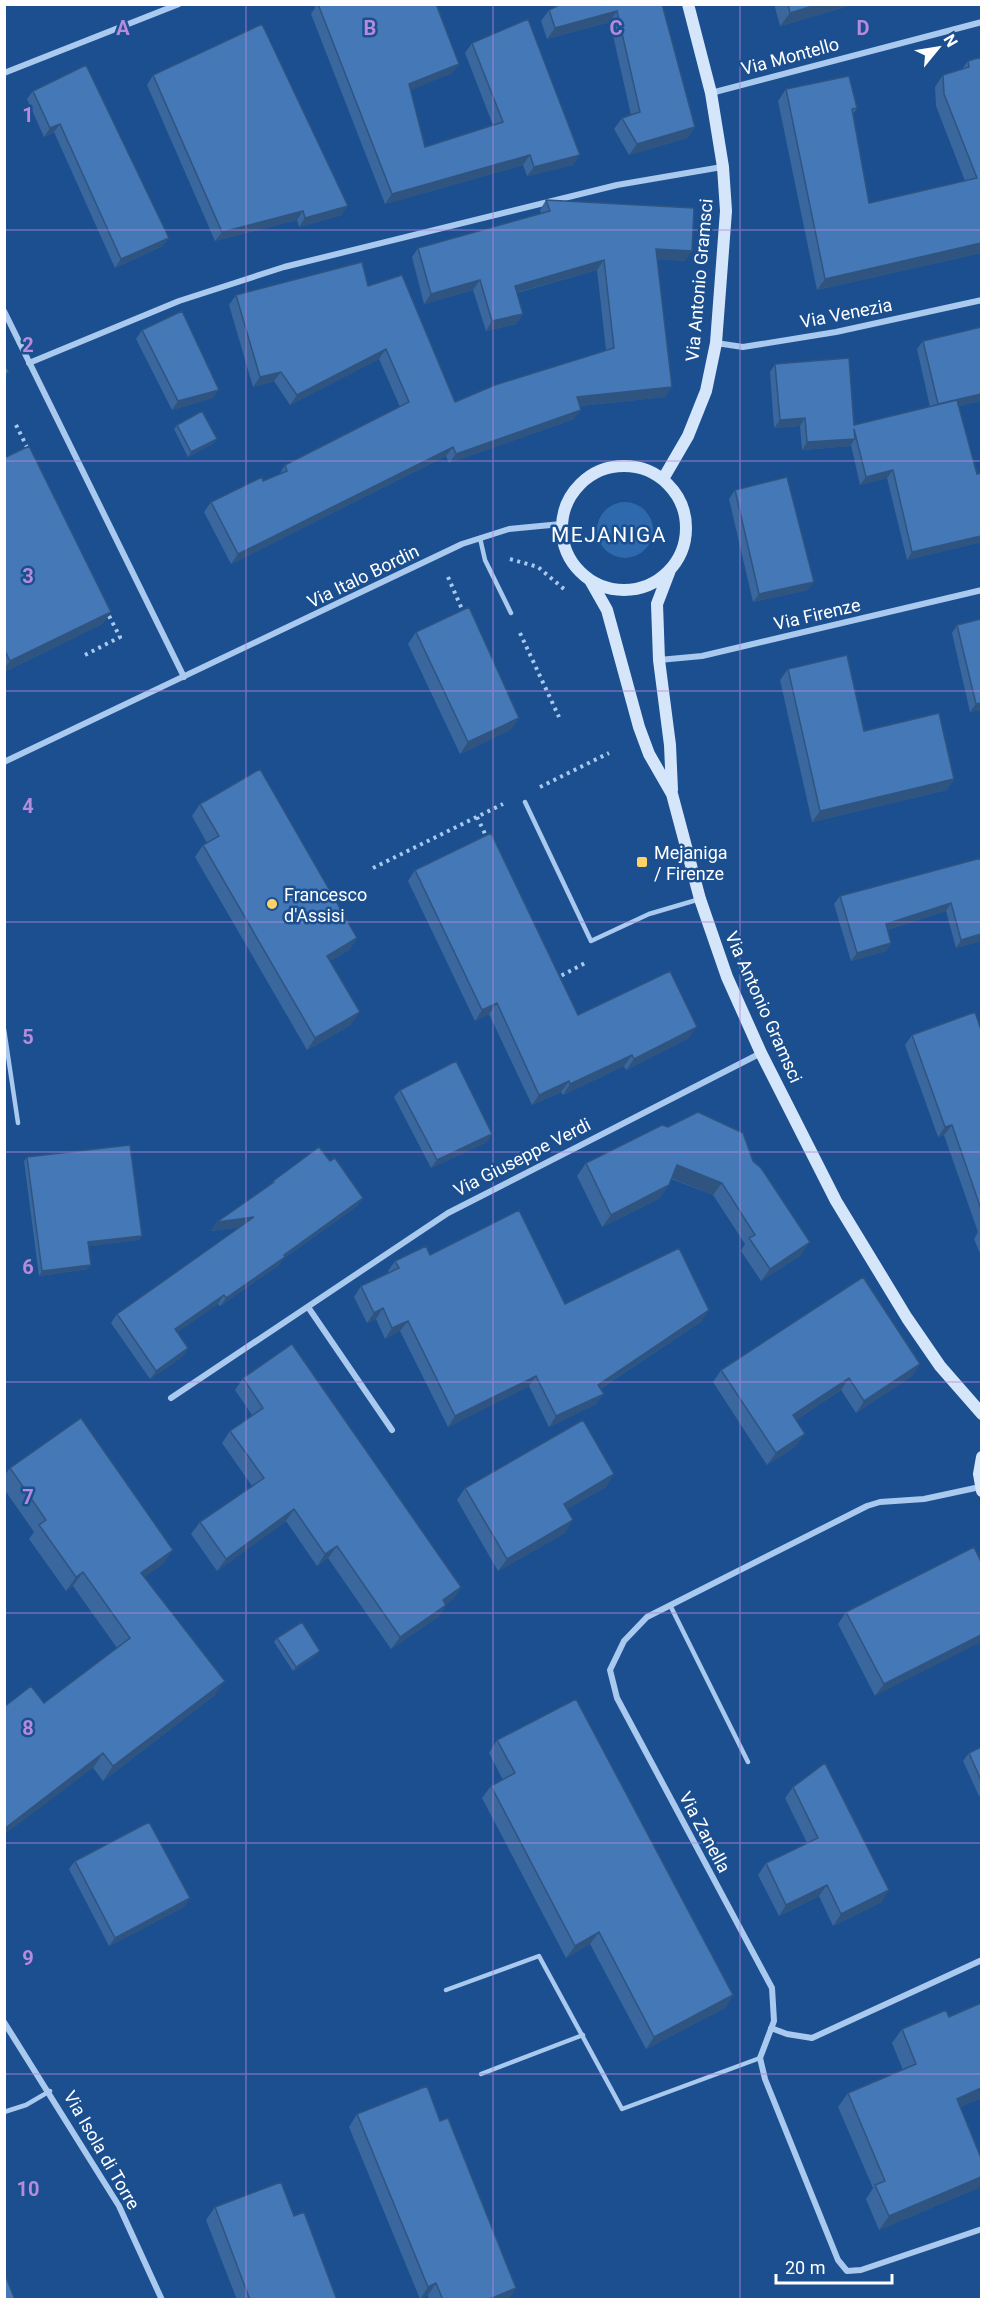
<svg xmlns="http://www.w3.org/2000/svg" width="986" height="2304" font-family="Roboto,sans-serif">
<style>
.green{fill:#2e69ad}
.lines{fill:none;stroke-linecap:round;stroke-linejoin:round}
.path{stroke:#a9c9ee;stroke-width:4;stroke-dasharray:3 4.5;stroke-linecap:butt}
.service{stroke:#a9c9ee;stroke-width:4.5}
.minor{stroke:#a9c9ee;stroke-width:6}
.secondary{stroke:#d6e6fa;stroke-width:12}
.wall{fill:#3a679d}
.shaded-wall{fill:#305480}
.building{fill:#4478b7;stroke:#305480;stroke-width:1.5}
.grid{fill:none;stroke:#b68bdc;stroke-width:1.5;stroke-opacity:0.55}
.poi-dot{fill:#ffd166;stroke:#1b4f8f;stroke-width:2}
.labels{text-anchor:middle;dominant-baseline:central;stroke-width:5;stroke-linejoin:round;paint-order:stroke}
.street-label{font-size:18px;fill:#fff;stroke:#1b4f8f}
.poi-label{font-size:18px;fill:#fff;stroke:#1b4f8f;text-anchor:start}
.quarter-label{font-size:21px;letter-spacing:1.5px;fill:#fff;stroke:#1b4f8f}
.grid-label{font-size:20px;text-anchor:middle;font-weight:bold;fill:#b68bdc;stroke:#1b4f8f;stroke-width:5;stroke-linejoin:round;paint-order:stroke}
</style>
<rect width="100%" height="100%" fill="#1b4f8f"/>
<!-- green -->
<path class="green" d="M597 530a28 28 0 1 1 56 0a28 28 0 1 1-56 0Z"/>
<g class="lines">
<!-- path -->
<path class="path" d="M16 425 29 451
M510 559 538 567 564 589
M448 577 464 614
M520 633 559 717
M85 655 120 637 107 612
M540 787 609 753
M477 817 487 838
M373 868 503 804
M555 979 585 963"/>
<!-- service -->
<path class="service" d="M480 538 485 560 511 613
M525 802 591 941 649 914 700 899
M4 1029 18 1123
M670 1605 748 1762
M446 1990 539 1956 622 2109 760 2058
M481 2074 583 2035
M4 2112 26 2105 50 2091"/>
<!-- minor -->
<path class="minor" d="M4 73 179 4
M711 93 982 22
M4 311 184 677
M716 343 743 347 836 332 982 300
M29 363 179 301 284 267 617 185 722 167
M659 660 702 656 982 590
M4 762 462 544 509 529 561 524
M308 1307 392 1430
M171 1398 448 1213 761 1053
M980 1487 924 1499 880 1502 867 1506 647 1617 624 1641 610 1670 617 1698 772 1988 774 2021 760 2058 765 2079 838 2260 847 2271 861 2270 982 2229
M4 2022 119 2206 162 2300
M771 2028 787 2034 812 2038 982 1960"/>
<!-- secondary -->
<path class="secondary" d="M562 528a62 62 0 1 1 124 0a62 62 0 1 1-124 0Z
M663 479 688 436 706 391 716 343 726 211 723 167 711 93 688 4
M670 570 657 604 659 660 670 745 672 790
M590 580 607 610 639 727 649 754 672 794 700 899 727 977 761 1053 836 1201 907 1318 940 1366 982 1414
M982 1457 979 1474 982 1491"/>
</g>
<!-- wall -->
<path class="wall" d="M314 4H436L459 64 452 73 410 90 425 147 493 125 465 53 472 43 573 165 527 176 523 165 385 204 311 14 315 8Z
M662 4 695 127 687 138 629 155 614 129 622 118 631 115 610 22 547 39 541 21 549 10Z
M774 4H856L780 26Z
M981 57V253L817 290 778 101 786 89 857 108 853 114 869 203 965 181 936 106 935 87 943 75 962 69 968 61Z
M153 75 342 215 299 227 297 220 215 241 147 85Z
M33 91 163 246 115 268 54 132 44 137 27 99Z
M546 200 685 261 657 259 665 397 580 406 574 419 449 463 446 456 231 564 204 512 211 502 279 475 285 465 400 407 379 359 290 405 274 381 253 387 229 305 236 295 368 286 455 402 606 350 597 270 517 293 523 314 516 324 486 331 473 290 424 304 412 257 418 248 541 213 540 210Z
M142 330 213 398 172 410 136 339Z
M923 341 981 401 959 406 977 474 981 473V542L907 560 887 478 860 485 851 445 850 446 802 450 800 426 774 428 770 372 775 364 854 425 930 407 917 349Z
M177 425 214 443 188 457 174 429Z
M4 458 111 612 102 624 4 672Z
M735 490 808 590 753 602 729 499Z
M981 619V710L970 712 952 633 957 625Z
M416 632 519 718 510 730 460 754 408 644Z
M788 669 864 731 954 779 947 790 812 822 780 680Z
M200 804 357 938 349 950 330 961 351 1025 307 1050 195 857 203 845 207 843 192 816Z
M981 858V941L956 948 946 911 887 930 891 943 886 951 851 961 834 904 840 896Z
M415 870 578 1015 689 1038 626 1070 624 1066 563 1095 561 1092 532 1105 489 1014 475 1021 408 881Z
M981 1030V1256L974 1239 978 1232 944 1135 938 1137 905 1045 912 1035Z
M400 1090 487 1142 431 1168 394 1097Z
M27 1157 142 1236 139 1240 89 1246 88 1269 39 1276 24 1161Z
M330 1161 363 1198 357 1206 283 1259 279 1265 220 1306 218 1304 177 1332 188 1348 182 1357 150 1379 111 1323 117 1314 240 1227 211 1231 217 1222 269 1186 273 1181Z
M753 1161 801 1255 761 1281 741 1251 745 1244 713 1195 671 1179 660 1198 602 1227 577 1176 586 1163Z
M430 1255 565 1304 702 1321 600 1389 596 1404 549 1427 529 1386 448 1427 400 1331 385 1339 376 1319 367 1323 354 1297 361 1286 389 1273 388 1271 395 1261Z
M920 1364 912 1376 856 1413 841 1390 796 1420V1446L767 1465 713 1382 721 1370Z
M243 1378 461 1587 453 1599 446 1604V1605L438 1617 391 1649 328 1558 317 1566 286 1521 217 1571 191 1534 200 1522 252 1486 222 1443 230 1431 252 1415 235 1390Z
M10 1468 163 1564 144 1577 215 1695 103 1781 44 1703 117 1648 73 1586 66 1591 29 1539 34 1532 4 1489V1476Z
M606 1487 567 1509 565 1533 498 1571 457 1500 465 1488Z
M981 1562 875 1696 838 1624 846 1612Z
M277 1638 320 1651 317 1655 293 1671 274 1642Z
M497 1740 733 1995 725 2008 646 2049 590 1944 566 1958 482 1798 491 1786 503 1780 489 1753Z
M981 1747V1795L979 1796 963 1761 969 1753Z
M793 1787 882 1902 833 1926 819 1896 779 1916 758 1875 766 1863 807 1843 785 1798Z
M75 1861 184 1907 109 1946 69 1869Z
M981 2003V2098L960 2107 978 2188 879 2230 866 2199 873 2188 838 2107 848 2093 903 2070 892 2043 902 2029 949 2017Z
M357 2114 440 2121 516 2288 508 2300H429L428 2295 420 2299 349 2127Z
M215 2207 294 2216 337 2300H237L206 2220Z"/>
<!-- shaded-wall -->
<path class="shaded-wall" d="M819 4H856L780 26 790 13Z
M617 11 610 22 547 39 555 28Z
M459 64 452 73 402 94 409 84Z
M60 124 54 132 44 137 50 128Z
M695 127 687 138 629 155 637 144Z
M530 155 523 165 385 204 392 194Z
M580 155 573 165 527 176 534 167Z
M348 206 342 215 299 227 305 218Z
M303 211 297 220 215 241 222 232Z
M169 238 163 246 115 268 121 259Z
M981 243V253L817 290 825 279Z
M656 249 692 251 685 261 650 259Z
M604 260 597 270 508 295 515 286Z
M480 280 473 290 424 304 431 294Z
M523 314 516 324 486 331 492 321Z
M386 349 379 359 290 405 297 395Z
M281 372 274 381 253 387 260 377Z
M672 387 665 397 570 407 577 397Z
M219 390 213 398 172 410 178 401Z
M981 394V401L932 413 938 404Z
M581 410 574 419 449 463 456 454Z
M805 418 800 426 774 428 780 420Z
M217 439 214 443 188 457 191 452Z
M855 439 850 446 802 450 807 442Z
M453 447 446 456 231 564 238 554Z
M893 470 887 478 860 485 866 477Z
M981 536V542L907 560 912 552Z
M814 582 808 590 753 602 759 594Z
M111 612 102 624 4 672V669L10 661Z
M981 703V710L970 712 976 704Z
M519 718 510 730 460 754 468 742Z
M954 779 947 790 812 822 820 811Z
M951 903 946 911 880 932 886 924Z
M981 934V941L956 948 961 940Z
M357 938 349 950 318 968 327 956Z
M891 943 886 951 851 961 857 953Z
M497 1003 489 1014 475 1021 482 1010Z
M360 1012 351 1025 307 1050 315 1038Z
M697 1027 689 1038 626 1070 634 1059Z
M632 1055 624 1066 563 1095 570 1084Z
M569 1081 561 1092 532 1105 539 1095Z
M952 1125 944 1135 938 1137 945 1127Z
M492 1134 487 1142 431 1168 437 1160Z
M677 1165 722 1183 713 1195 668 1177Z
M669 1185 660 1198 602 1227 611 1215Z
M363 1198 357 1206 283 1259 279 1265 220 1306 226 1298Z
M254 1217 247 1226 211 1231 217 1222Z
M142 1236 139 1240 85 1247 88 1242Z
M810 1242 801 1255 761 1281 770 1269Z
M91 1265 88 1269 39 1276 42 1271Z
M224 1295 218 1304 169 1338 175 1329Z
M383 1308 376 1319 367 1323 374 1313Z
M709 1310 702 1321 590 1395 598 1385Z
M408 1321 400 1331 385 1339 392 1328Z
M188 1348 182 1357 150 1379 156 1371Z
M920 1364 912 1376 856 1413 864 1401Z
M536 1376 529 1386 448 1427 455 1416Z
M849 1378 841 1390 784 1428 793 1415Z
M604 1394 596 1404 549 1427 556 1416Z
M805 1434 796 1446 767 1465 776 1453Z
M614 1474 606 1487 555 1516 564 1504Z
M294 1509 286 1521 217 1571 226 1559Z
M573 1520 565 1533 498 1571 507 1559Z
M337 1546 328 1558 317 1566 325 1554Z
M173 1550 163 1564 131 1587 141 1573Z
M83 1572 73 1586 66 1591 76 1577Z
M461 1587 453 1599 435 1612 443 1600Z
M446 1605 438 1617 391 1649 400 1637Z
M981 1635V1642L875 1696 884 1684Z
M320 1651 317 1655 293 1671 296 1667Z
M225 1681 215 1695 103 1781 113 1766Z
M103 1753 93 1768 4 1835V1829Z
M827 1885 819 1896 779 1916 786 1905Z
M889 1890 882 1902 833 1926 841 1914Z
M190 1898 184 1907 109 1946 115 1938Z
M599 1932 590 1944 566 1958 575 1946Z
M733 1995 725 2008 646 2049 654 2037Z
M981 2088V2098L947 2113 957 2099Z
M981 2177V2183L978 2188 879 2230 889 2216Z
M436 2283 428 2295 420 2299 428 2287Z
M516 2288 508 2300H487Z"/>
<!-- building -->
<path class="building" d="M318 4H436L459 64 409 84 425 147 503 122 472 43 528 19 580 155 534 167 530 155 392 194Z
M561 4H662L695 127 637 144 622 118 640 112 617 11 555 28 549 10Z
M788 4H819L790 13Z
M262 24 348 206 305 218 303 211 222 232 153 75Z
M981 57V243L825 279 786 89 849 76 857 108 852 109 869 203 977 178 944 94 943 75 969 67 968 61Z
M86 65 169 238 121 259 60 124 50 128 33 91Z
M546 200 694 208 692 251 656 249 672 387 577 397 581 410 456 454 453 447 238 554 211 502 262 477 263 481 287 471 285 465 409 402 386 349 297 395 281 372 260 377 236 295 362 262 368 286 402 275 455 402 495 385 614 348 604 260 515 286 523 314 492 321 480 280 431 294 418 248 550 211Z
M182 311 219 390 178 401 142 330Z
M981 327V394L938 404 923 341Z
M849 358 854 425 957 400 977 474 981 473V536L912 552 893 470 866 477 854 429 855 439 807 442 805 418 780 420 775 364Z
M4 364 9 372 4 375Z
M202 411 217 439 191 452 177 425Z
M29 446 111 612 10 661 4 649V458Z
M787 477 814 582 759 594 735 490Z
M469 607 519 718 468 742 416 632Z
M981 619V703L976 704 957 625Z
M847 655 864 731 939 713 954 779 820 811 788 669Z
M260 769 357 938 327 956 360 1012 315 1038 203 845 219 836 200 804Z
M491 833 578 1015 670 971 697 1027 634 1059 632 1055 570 1084 569 1081 539 1095 497 1003 482 1010 415 870Z
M981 858V934L961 940 951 903 886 924 891 943 857 953 840 896Z
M975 1012 981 1030V1209L952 1125 945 1127 912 1035Z
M456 1061 492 1134 437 1160 400 1090Z
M698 1112 743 1133 753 1161 761 1168 810 1242 770 1269 749 1238 755 1235 722 1183 677 1165 669 1185 611 1215 586 1163 662 1125 668 1127Z
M130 1145 142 1236 88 1242 91 1265 42 1271 27 1157Z
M319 1147 330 1161 335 1158 363 1198 284 1255 285 1257 226 1298 224 1295 175 1329 188 1348 156 1371 117 1314 254 1217 217 1222 274 1182 273 1181Z
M519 1210 565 1304 679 1248 709 1310 598 1385 604 1394 556 1416 536 1376 455 1416 408 1321 392 1328 383 1308 374 1313 361 1286 399 1268 395 1261 426 1246 430 1255Z
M863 1277 920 1364 864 1401 849 1378 793 1415 805 1434 776 1453 721 1370Z
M292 1344 461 1587 443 1600 446 1605 400 1637 337 1546 325 1554 294 1509 226 1559 200 1522 264 1478 230 1431 263 1408 243 1378Z
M81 1418 173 1550 141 1573 225 1681 113 1766 103 1753 4 1829V1707L31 1686 44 1703 130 1638 83 1572 76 1577 39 1525 46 1520 10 1468Z
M583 1420 614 1474 564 1504 573 1520 507 1559 465 1488Z
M974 1547 981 1562V1635L884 1684 846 1612Z
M302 1622 320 1651 296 1667 277 1638Z
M576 1699 733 1995 654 2037 599 1932 575 1946 491 1786 515 1773 497 1740Z
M981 1747V1780L969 1753Z
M825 1763 889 1890 841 1914 827 1885 786 1905 766 1863 818 1838 793 1787Z
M149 1822 190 1898 115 1938 75 1861Z
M981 2003V2088L957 2099 981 2158V2177L889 2216 875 2185 885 2181 848 2093 916 2064 902 2029 946 2010 949 2017Z
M427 2086 440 2121 448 2118 516 2288 487 2300H443L436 2283 428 2287 357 2114Z
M281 2182 294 2216 304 2212 337 2300H250L215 2207Z
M4 2272 15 2300H4Z"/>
<!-- grid -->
<path class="grid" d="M246 4V2300M493 4V2300M740 4V2300M4 230H982M4 461H982M4 691H982M4 922H982M4 1152H982M4 1382H982M4 1613H982M4 1843H982M4 2074H982"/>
<!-- markers -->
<g class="poi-dot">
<rect x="636" y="856" width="12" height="12" rx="3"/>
<circle cx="272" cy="904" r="6"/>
</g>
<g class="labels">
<!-- street labels -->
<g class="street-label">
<text transform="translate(790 56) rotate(-15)">Via Montello</text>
<text transform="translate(699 280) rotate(-85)">Via Antonio Gramsci</text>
<text transform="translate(846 313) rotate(-11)">Via Venezia</text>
<text transform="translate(363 576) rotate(-26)">Via Italo Bordin</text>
<text transform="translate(817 614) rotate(-13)">Via Firenze</text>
<text transform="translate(764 1007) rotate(66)">Via Antonio Gramsci</text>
<text transform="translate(522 1157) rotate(-27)">Via Giuseppe Verdi</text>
<text transform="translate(705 1832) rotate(62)">Via Zanella</text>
<text transform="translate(102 2150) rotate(60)">Via Isola di Torre</text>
</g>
<!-- poi labels -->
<g class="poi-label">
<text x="654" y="852">Mejaniga<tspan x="654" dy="21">/ Firenze</tspan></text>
<text x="284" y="894">Francesco<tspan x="284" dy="21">d'Assisi</tspan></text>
</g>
<!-- quarter labels -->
<g class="quarter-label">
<text x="609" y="535">MEJANIGA</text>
</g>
</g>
<g class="grid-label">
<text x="123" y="35">A</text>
<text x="370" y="35">B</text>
<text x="616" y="35">C</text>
<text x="863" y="35">D</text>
<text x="28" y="122">1</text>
<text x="28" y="352">2</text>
<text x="28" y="583">3</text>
<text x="28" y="813">4</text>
<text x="28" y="1044">5</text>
<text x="28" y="1274">6</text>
<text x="28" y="1504">7</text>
<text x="28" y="1735">8</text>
<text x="28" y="1965">9</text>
<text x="28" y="2196">10</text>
</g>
<!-- border -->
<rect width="986" height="2304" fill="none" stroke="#ffffff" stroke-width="12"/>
<!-- north arrow -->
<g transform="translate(938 48) rotate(60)" stroke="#1b4f8f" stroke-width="4.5" paint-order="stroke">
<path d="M0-4.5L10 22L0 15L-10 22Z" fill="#ffffff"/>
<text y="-9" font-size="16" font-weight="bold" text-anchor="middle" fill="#ffffff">N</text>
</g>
<!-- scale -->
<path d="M776 2274v9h116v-9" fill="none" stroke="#ffffff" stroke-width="3"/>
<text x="785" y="2274" font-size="18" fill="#ffffff" stroke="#1b4f8f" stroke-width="4.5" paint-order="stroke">20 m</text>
</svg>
